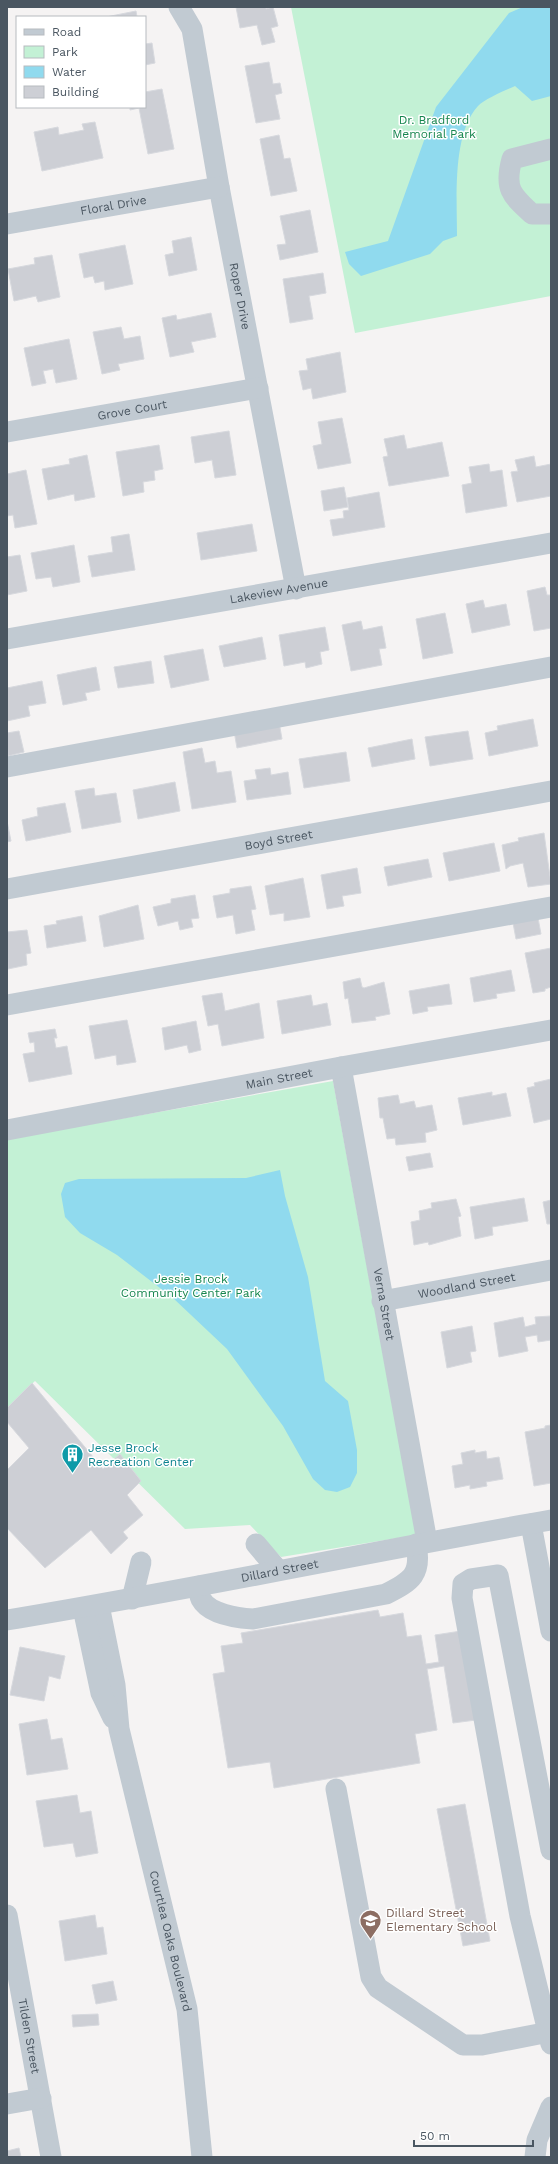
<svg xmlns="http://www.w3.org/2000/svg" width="558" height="2164" font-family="'Work Sans',sans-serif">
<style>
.green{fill:#c3f1d5}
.water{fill:#90daee}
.building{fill:#cdcfd5;stroke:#d7d9de}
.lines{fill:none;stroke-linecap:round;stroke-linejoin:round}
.minor{stroke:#c1cad2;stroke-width:21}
.labels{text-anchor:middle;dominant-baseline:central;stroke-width:3;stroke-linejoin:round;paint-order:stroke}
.park-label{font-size:12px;fill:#17864f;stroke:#fff}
.street-label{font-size:12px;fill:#4a5661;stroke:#fff}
.culture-label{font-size:12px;fill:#0d838f;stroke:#fff;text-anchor:start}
.education-label{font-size:12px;fill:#785e54;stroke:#fff;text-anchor:start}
</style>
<rect width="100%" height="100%" fill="#f5f3f3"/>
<!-- green -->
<path class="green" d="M291 7H551V296L355 333Z
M333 1081 416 1535 281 1557 250 1525 185 1529 35 1381 7 1408V1139Z"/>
<!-- water -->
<path class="water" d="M523 7H551V96L532 101 515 86C506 90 484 99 478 106 452 134 457 199 457 236L443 241 430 254 361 276 349 264 345 252 388 241 436 107 509 13Z
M280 1170 285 1196 308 1277 325 1381 348 1401 357 1450V1473L350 1487 337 1492 325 1490 313 1479 283 1426 227 1349 173 1298 117 1255 80 1233 65 1217 61 1194 65 1183 79 1179 246 1178Z"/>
<!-- building -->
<path class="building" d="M236 7H266V9L273 7 278 26 271 28 275 42 262 45 257 25 240 28Z
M136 11 137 17H106Z
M152 43 155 63 145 65V44Z
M269 62 273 84 280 83 282 93 275 95 280 119 256 123 245 66Z
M162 89 174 149 148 154 139 108 130 110V107H145V92Z
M95 122 103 158 42 171 34 132 58 127 59 135 84 130 82 124Z
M279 135 284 159 290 158 297 191 271 196 260 139Z
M310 210 318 252 280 260 277 245 286 244 280 216Z
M191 237 197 270 169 276 165 255 174 253 172 241Z
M125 245 133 284 105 290 104 281 95 283 93 276 84 278 79 254Z
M52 255 60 297 38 302 36 296 14 301 8 269 35 264 34 258Z
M323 273 326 293 309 296 313 319 290 323 283 279Z
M211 313 216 337 191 342 194 352 170 357 162 318 176 315 177 320Z
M121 327 124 339 140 336 144 359 118 364 120 370 102 374 93 332Z
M69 339 77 379 56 383 53 369 43 371 46 383 32 386 24 348Z
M340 352 346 392 313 399 311 388 303 390 299 371 308 370 306 359Z
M342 418 351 463 318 469 313 446 322 444 318 422Z
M229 431 236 475 215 478 212 460 195 463 191 437Z
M404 435 407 449 442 442 449 476 389 486 383 457 388 456 384 439Z
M159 445 163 469 154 471 155 480 143 482 144 492 123 496 116 452Z
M87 455 95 497 75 501 74 494 48 500 42 469 70 464 69 459Z
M534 456 536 467 551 464V496L517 502 511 472 518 471 515 460Z
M489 464 490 472 502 470 507 506 466 513 462 485 472 483 469 467Z
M26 470 37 524 15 528 13 515 7 516V474Z
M344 487 348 507 324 511 321 491Z
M379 492 385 527 333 536 330 520 344 518 343 511 349 510 347 498Z
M252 524 257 551 201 560 197 533Z
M129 534 135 570 92 577 88 556 113 552 111 537Z
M74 545 80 582 53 587 51 577 36 579 31 553Z
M20 555 27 591 7 595V557Z
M545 587 547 595H551V628L534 631 527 591Z
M483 600 485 608 506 604 510 625 472 633 466 604Z
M445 613 453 653 423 659 416 619Z
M361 621 363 630 382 626 386 648 379 649 382 665 351 671 342 625Z
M325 627 329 650 320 652 322 664 306 668 305 662 284 666 279 635Z
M262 637 266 659 224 667 219 646Z
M203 649 209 680 171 688 164 656Z
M151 661 154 683 118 688 114 667Z
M96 667 100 690 85 693 87 700 63 705 57 675Z
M42 681 46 703 28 706 30 716 7 721V688Z
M533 719 538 746 489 756 485 733 498 730 497 726Z
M279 722 282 739 237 748 234 731Z
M19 731 24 752 8 756 7 733Z
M468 731 473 759 430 766 425 737Z
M412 739 415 759 372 767 368 748Z
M202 748 205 763 215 761 217 773 231 771 236 802 192 809 183 752Z
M346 752 350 781 304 788 299 759Z
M270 768 271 775 288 772 291 794 247 800 244 781 257 779 255 770Z
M175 782 180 811 138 819 133 790Z
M94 788 95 796 116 793 121 822 82 829 75 791Z
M65 803 71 832 26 841 22 820 38 816 37 808Z
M7 821 11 841 7 842Z
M544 833 551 884 528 887 523 863 510 866 506 869 502 845 519 841 518 838Z
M494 843 500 871 449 881 443 853Z
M428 859 432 877 388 886 384 867Z
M357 868 361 893 342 896 344 906 327 909 321 875Z
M303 878 310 917 284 921V913L270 915 265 886Z
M251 886 256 909 251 910 255 930 236 934 233 915 217 918 213 896 230 893V889Z
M195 895 199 918 191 919 193 927 180 930 178 921 158 926 153 907 171 903V899Z
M138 905 144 939 104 947 99 916Z
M82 916 86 941 47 948 44 926 57 924 56 921Z
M538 918 541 934 516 939 513 923Z
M27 930 31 953 26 954 27 965 8 969 7 932Z
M551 948V987L545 989V991L533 993 525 953Z
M511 970 515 991 496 994 497 998 474 1002 470 978Z
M360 978 362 987 364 988 384 982 390 1014 375 1017 376 1020 352 1023 348 998 345 999 343 982Z
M449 984 452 1004 427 1007 428 1011 413 1014 409 991Z
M222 993 225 1011 259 1003 264 1038 222 1046 218 1024 208 1026 202 996Z
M311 995 313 1006 327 1003 331 1025 282 1034 277 1001Z
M127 1020 136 1062 117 1065 116 1055 95 1059 89 1026Z
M196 1021 201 1050 189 1053 187 1045 165 1050 162 1028Z
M55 1029 57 1038H54L56 1048 67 1046 72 1074 29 1082 23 1054 35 1052 34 1042 30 1043 28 1033Z
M551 1079V1119L534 1123 527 1088 535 1086 534 1083Z
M492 1092V1096L506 1093 511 1116 463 1125 458 1098Z
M398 1095 400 1104 414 1101 416 1108 432 1105 437 1130 425 1133 426 1142 396 1145 395 1138 387 1139 383 1118H380L378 1098Z
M430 1153 433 1167 409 1171 406 1157Z
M524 1198 528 1221 492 1227 493 1235 475 1239 470 1207Z
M456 1199 461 1216 458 1217 461 1236 429 1245 428 1242 414 1245 411 1222 420 1220 419 1211 432 1208 431 1203Z
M551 1200V1224H547L543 1202Z
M551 1316V1340L538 1342 537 1335 525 1337 528 1351 499 1357 494 1323 523 1317 525 1327 536 1324 535 1317Z
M472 1326 476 1351 470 1352 472 1362 447 1368 441 1332Z
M32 1383 103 1469 120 1454 141 1481 127 1495 143 1515 123 1532 128 1538 111 1554 91 1530 45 1568 7 1528V1470L29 1448 7 1422V1408Z
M551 1425V1483L534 1486 525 1432 545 1428V1426Z
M475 1450V1453L486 1451 487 1459 499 1457 503 1479 486 1482 487 1486 470 1489V1485L455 1488 452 1466 463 1464 461 1453Z
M378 1610 380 1617 403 1613 407 1637 421 1635 426 1664 439 1662 435 1635 461 1631 476 1720 453 1723 444 1666 427 1669 437 1730 415 1734 420 1763 274 1788 270 1762 228 1768 213 1674 225 1672 221 1646 243 1643 241 1633Z
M20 1647 65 1656 60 1679 49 1676 44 1701 10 1695Z
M47 1719 51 1740 62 1738 68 1769 27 1775 19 1724Z
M77 1795 80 1813 91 1811 98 1853 76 1857 73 1843 44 1847 36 1801Z
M465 1804 490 1941 463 1946 437 1809Z
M95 1915 97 1928 103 1927 107 1954 65 1961 59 1921Z
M113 1981 117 2000 96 2004 92 1985Z
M98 2014 99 2025 73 2027 72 2015Z
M19 2148 21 2157H7V2151Z"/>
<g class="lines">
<!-- minor -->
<g class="minor">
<path id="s1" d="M179 7 192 29 219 187 296 589"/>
<path d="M551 149 512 159C504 188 511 195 532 214H551"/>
<path id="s2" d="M7 224 219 187"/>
<path id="s3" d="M7 432 258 388"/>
<path id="s4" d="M7 639 551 543"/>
<path d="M7 767 551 667"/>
<path id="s5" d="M7 889 551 791"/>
<path d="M7 1005 551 907"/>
<path id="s6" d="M341 1067 427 1542"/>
<path id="s7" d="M7 1130 341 1067 551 1030"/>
<path id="s8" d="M382 1301 551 1270"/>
<path d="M531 1524 551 1631"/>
<path d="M256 1544 278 1570"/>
<path d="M199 1586C199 1590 199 1595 201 1599 209 1614 238 1618 253 1619L386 1594C412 1581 422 1574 416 1544"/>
<path d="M132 1599 141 1562"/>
<path id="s9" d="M99 1605 115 1685 119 1729 187 2009 202 2157"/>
<path d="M83 1608 101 1693 113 1718"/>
<path id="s10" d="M7 1620C189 1590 369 1552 551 1520"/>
<path d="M336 1789 371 1977 378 1988 463 2045H482L549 2032"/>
<path d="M551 1850 498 1575 471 1579 463 1584 462 1598 520 1916 551 2044"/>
<path id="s11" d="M7 1915 51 2157"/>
<path d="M7 2104 41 2098"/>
<path d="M535 2157 537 2140 551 2107"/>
</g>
</g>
<!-- icons -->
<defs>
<symbol id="building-pin" viewBox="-11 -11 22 30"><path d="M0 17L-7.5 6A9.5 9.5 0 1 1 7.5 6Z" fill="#0f9aa8" stroke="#fff"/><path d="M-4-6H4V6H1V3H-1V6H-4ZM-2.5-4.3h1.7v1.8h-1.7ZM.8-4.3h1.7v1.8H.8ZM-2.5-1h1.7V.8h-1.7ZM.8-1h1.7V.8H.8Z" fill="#fff"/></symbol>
<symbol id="school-pin" viewBox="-11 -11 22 30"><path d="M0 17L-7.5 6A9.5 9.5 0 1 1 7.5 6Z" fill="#8d6e63" stroke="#fff"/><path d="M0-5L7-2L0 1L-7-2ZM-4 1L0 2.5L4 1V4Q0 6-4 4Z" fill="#fff"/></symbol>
</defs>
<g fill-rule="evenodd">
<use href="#building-pin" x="60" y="1442" width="25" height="34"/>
<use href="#school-pin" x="358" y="1908" width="25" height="34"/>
</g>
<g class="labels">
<!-- park labels -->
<g class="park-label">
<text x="434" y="120">Dr. Bradford<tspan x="434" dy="14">Memorial Park</tspan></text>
<text x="191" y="1279">Jessie Brock<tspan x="191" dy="14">Community Center Park</tspan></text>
</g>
<!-- street labels -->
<g class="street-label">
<text stroke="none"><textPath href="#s2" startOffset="108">Floral Drive</textPath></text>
<text stroke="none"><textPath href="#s1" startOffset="297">Roper Drive</textPath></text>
<text stroke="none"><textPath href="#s3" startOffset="127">Grove Court</textPath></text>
<text stroke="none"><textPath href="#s4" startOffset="276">Lakeview Avenue</textPath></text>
<text stroke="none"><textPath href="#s5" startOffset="276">Boyd Street</textPath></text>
<text stroke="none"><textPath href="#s7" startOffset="277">Main Street</textPath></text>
<text stroke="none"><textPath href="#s8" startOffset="86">Woodland Street</textPath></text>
<text stroke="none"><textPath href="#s6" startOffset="241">Verna Street</textPath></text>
<text stroke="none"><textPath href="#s10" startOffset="277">Dillard Street</textPath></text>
<text stroke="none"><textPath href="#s9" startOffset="344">Courtlea Oaks Boulevard</textPath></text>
<text stroke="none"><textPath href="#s11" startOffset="123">Tilden Street</textPath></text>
</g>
<!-- culture labels -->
<g class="culture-label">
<text x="88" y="1448">Jesse Brock<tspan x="88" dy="14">Recreation Center</tspan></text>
</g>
<!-- education labels -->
<g class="education-label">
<text x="386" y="1913">Dillard Street<tspan x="386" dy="14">Elementary School</tspan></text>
</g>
</g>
<!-- border -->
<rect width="558" height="2164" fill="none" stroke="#4a5661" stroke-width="16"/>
<!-- legend -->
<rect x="16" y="16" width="130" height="92" fill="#ffffff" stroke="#b7bbc0"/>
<rect x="24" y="29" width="20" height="6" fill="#c1cad2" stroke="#b7bbc0"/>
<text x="52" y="36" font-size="12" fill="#4a5661">Road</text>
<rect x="24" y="46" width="20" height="12" fill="#c3f1d5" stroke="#b7bbc0"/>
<text x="52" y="56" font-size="12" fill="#4a5661">Park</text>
<rect x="24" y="66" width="20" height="12" fill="#90daee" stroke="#b7bbc0"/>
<text x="52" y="76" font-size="12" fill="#4a5661">Water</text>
<rect x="24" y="86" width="20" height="12" fill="#cdcfd5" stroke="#b7bbc0"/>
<text x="52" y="96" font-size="12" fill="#4a5661">Building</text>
<!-- scale -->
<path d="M414 2140v6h119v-6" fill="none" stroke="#4a5661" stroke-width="2"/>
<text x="420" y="2140" font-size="12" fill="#4a5661" stroke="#ffffff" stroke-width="3" paint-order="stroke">50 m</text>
</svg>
